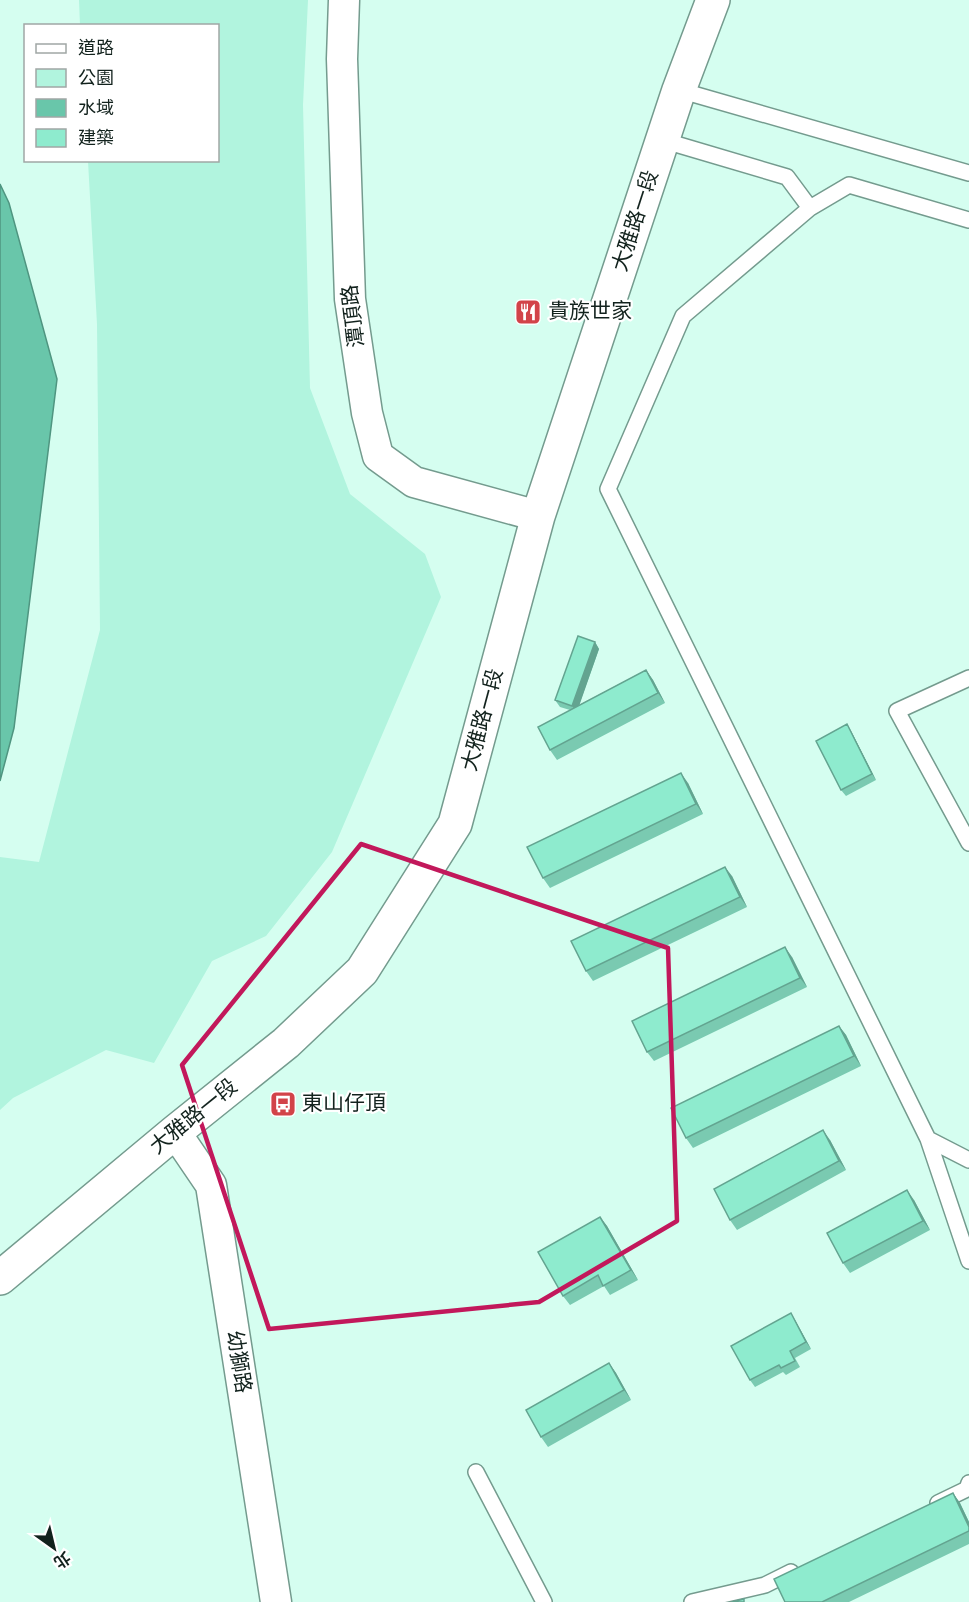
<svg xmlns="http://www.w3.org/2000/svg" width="969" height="1602" font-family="Spectral,'Noto Sans TC',serif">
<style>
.green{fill:#b1f4de}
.water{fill:#69c6aa;stroke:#4f9580;stroke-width:1.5}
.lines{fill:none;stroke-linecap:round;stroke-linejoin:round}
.lane-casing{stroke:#749b8e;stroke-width:18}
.street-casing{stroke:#749b8e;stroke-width:33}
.secondary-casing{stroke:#749b8e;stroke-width:36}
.lane{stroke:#fff;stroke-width:15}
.street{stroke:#fff;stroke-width:30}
.secondary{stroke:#fff;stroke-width:33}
.wall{fill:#7acab1}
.shaded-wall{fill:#63a490}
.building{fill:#8eebce;stroke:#63a490;stroke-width:1.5}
.marked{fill:none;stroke:#c2185b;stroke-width:4.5;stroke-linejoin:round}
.labels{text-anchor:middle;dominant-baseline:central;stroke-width:4.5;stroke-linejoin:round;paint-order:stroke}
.street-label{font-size:21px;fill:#12221d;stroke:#fff}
.poi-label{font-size:21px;fill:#12221d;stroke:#fff;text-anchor:start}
</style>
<rect width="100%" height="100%" fill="#d5fef0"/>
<!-- green -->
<path class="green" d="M79 0H308L303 105 310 388 350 494 425 554 441 597 332 852 266 936 212 961 154 1063 106 1050 13 1098 0 1110V857L39 862 100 630 97 324 88 161 218 160V26L80 25Z"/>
<!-- water -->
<path class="water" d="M0 184 9 203 57 379 14 728 0 781Z"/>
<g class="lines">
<defs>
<path id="lane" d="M679 90 969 173
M662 140 787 177 810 208
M969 220 849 185 810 208 683 316 608 489 928 1139 969 1160
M969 678 897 711 969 843
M928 1139 969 1261
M476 1472 544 1602
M938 1503 967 1489 969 1483
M692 1602 765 1585 791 1572"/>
<path id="street" d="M344 0 342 59 350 299 367 413 378 456 414 482 538 516
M175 1132 211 1185 276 1602"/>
<path id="secondary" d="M0 1278 175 1132 286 1043 362 971 455 824 538 516 679 90 713 0"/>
</defs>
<!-- lane casing -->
<use href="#lane" class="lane-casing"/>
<!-- street casing -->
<use href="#street" class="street-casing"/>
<!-- secondary casing -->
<use href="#secondary" class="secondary-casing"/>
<!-- lane -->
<use href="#lane" class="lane"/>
<!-- street -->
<use href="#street" class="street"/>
<!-- secondary -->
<use href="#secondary" class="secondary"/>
</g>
<!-- wall -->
<path class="wall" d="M595 642 599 649 579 705 646 670 653 680 665 703 557 760 550 750 570 710 560 707 555 700Z
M847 724 851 731 876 780 846 796 841 790Z
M688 783 703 814 550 888 543 878Z
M732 876 747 907 593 981 586 971Z
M792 957 807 987 654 1061 647 1052Z
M839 1026 846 1035 861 1066 693 1148 686 1138Z
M830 1140 846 1170 737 1230 730 1220Z
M914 1200 930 1230 850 1273 843 1263Z
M600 1217 607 1226 638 1280 610 1295 604 1286 570 1305 563 1296Z
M795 1320 811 1349 795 1358 800 1367 786 1375 783 1372 755 1387 750 1380Z
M609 1363 616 1373 631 1400 548 1447 541 1437Z
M953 1493 960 1503 969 1522V1544L849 1602H785Z"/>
<!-- shaded-wall -->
<path class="shaded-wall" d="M595 642 599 649 577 712 572 706Z
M646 670 653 680 665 703 658 693Z
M847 724 851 731 876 780 872 774Z
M681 773 688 783 703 814 696 804Z
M725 867 732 876 747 907 740 897Z
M785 947 792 957 807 987 800 978Z
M839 1026 846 1035 861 1066 854 1056Z
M823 1130 830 1140 846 1170 839 1161Z
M907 1190 914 1200 930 1230 923 1221Z
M600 1217 607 1226 638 1280 631 1270Z
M791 1313 795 1320 811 1349 806 1342Z
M609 1363 616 1373 631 1400 624 1390Z
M953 1493 960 1503 969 1522V1527Z"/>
<!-- building -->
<path class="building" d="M578 636 595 642 572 706 555 700Z
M646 670 658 693 550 750 538 727Z
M847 724 872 774 841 790 816 741Z
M681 773 696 804 543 878 527 847Z
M725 867 740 897 586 971 571 941Z
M785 947 800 978 647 1052 632 1021Z
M839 1026 854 1056 686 1138 671 1108Z
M823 1130 839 1161 730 1220 714 1189Z
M907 1190 923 1221 843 1263 827 1233Z
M600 1217 631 1270 603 1286 598 1275 563 1296 538 1252Z
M791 1313 806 1342 790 1351 795 1361 781 1368 779 1365 750 1380 731 1346Z
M609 1363 624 1390 541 1437 526 1410Z
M953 1493 969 1527V1531L822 1602H785L774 1579Z
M744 1599V1602H732Z"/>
<!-- marked area -->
<path class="marked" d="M361 844 668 948 677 1221 539 1302 269 1329 182 1065Z"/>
<!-- icons -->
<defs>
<symbol id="restaurant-square" viewBox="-11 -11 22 22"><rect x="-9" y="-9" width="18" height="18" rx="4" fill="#d24349" stroke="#fff"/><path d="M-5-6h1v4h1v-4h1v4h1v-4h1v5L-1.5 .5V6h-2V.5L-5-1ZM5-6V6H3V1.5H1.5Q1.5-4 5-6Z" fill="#fff"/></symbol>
<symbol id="bus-square" viewBox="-11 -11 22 22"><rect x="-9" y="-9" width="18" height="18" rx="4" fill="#d24349" stroke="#fff"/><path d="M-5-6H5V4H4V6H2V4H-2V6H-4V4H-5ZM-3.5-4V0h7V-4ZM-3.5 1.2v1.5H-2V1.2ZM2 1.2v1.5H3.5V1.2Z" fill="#fff"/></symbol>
</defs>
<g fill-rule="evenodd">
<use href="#restaurant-square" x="513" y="297" width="30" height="30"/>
<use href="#bus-square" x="268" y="1089" width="30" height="30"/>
</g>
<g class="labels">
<!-- street labels -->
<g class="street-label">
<text transform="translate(636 221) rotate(-72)">大雅路一段</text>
<text transform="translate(354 316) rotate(-97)">潭頂路</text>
<text transform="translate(483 720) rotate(-75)">大雅路一段</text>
<text transform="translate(194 1117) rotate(-39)">大雅路一段</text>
<text transform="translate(238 1362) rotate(81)">幼獅路</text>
</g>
<!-- poi labels -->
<g class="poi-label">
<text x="548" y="312">貴族世家</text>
<text x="302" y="1104">東山仔頂</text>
</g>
</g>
<!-- legend -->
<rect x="24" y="24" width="195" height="138" fill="#ffffff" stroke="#a0a7a5" stroke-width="1.5"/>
<rect x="36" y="44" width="30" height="9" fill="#ffffff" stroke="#a0a7a5" stroke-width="1.5"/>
<text x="78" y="54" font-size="18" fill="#12221d">道路</text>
<rect x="36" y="69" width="30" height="18" fill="#b1f4de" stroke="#a0a7a5" stroke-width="1.5"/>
<text x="78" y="84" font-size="18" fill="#12221d">公園</text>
<rect x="36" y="99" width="30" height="18" fill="#69c6aa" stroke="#a0a7a5" stroke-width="1.5"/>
<text x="78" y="114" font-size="18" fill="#12221d">水域</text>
<rect x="36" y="129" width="30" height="18" fill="#8eebce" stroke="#a0a7a5" stroke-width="1.5"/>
<text x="78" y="144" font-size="18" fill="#12221d">建築</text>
<!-- north arrow -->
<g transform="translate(54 1548) rotate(146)" stroke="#ffffff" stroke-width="4.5" paint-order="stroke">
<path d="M0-4.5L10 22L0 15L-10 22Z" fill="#12221d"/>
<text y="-9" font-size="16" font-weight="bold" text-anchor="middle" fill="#12221d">北</text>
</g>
</svg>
